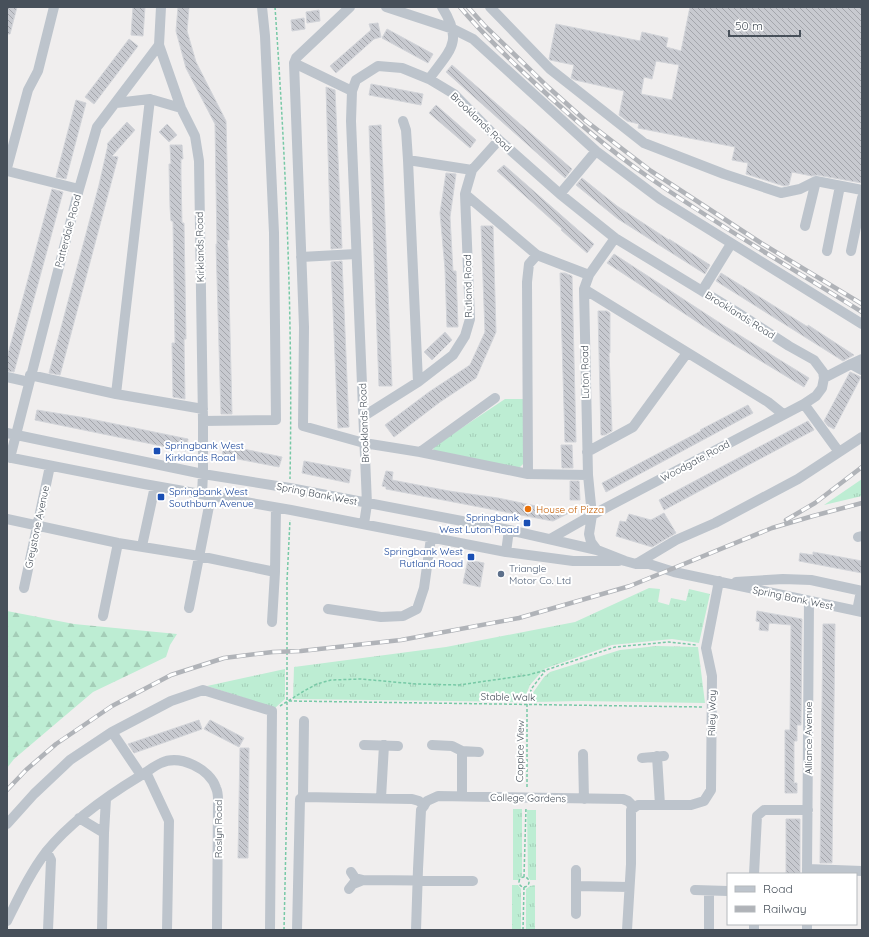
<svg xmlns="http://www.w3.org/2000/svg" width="869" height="937" font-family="Quicksand,sans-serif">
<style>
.grass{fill:url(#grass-tufts)}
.forest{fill:url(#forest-firs)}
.building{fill:url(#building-back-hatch);stroke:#d2d4d9;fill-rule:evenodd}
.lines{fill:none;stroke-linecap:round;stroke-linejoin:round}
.path{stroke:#77c9a6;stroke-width:1.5;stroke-dasharray:3 2;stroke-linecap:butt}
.minor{stroke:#bdc4cc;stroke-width:10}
.rail-casing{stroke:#b0b3b8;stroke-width:4.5}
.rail{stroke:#fff;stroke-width:3;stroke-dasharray:9;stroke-linecap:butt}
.transit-dot{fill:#1a4fb4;stroke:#fff;stroke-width:1.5}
.food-dot{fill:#e8710a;stroke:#fff;stroke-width:1.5}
.service-dot{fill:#5c6f8a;stroke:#fff;stroke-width:1.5}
.labels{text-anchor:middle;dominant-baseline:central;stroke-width:4;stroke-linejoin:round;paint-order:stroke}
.street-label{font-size:10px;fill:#47505a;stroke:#fff}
.transit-label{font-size:10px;fill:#164399;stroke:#fff;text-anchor:start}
.food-label{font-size:10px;fill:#c56008;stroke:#fff;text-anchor:start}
.service-label{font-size:10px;fill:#4e5e75;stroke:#fff;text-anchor:start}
</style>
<defs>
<pattern id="grass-tufts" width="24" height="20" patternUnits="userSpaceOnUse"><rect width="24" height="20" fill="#bdedd3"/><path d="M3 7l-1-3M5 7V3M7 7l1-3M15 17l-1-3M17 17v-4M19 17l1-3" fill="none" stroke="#a4cdb7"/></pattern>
<pattern id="forest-firs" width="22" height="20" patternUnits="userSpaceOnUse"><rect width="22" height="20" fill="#bdedd3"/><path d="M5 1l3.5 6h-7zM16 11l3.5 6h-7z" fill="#a4cdb7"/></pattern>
<pattern id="building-back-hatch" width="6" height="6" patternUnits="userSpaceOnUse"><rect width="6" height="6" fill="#c8cad0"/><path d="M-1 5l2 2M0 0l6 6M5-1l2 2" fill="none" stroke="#a4a6ac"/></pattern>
</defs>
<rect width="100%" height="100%" fill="#f0eeee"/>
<!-- grass -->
<path class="grass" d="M505 399H524V463L519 468 434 452 433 447Z
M862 479V496L824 505Z
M649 588 660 589 658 602 669 605 671 598 686 601 689 589 710 594 699 643 672 639 612 645 544 669 530 685 523 702 293 699 294 667 446 647 575 622Z
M657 646 698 647 705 703 580 701 533 702 530 697 544 677 550 672 620 650Z
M285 669V699L275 708 207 686Z
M513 809H522V876L519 880H513Z
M527 810H536V880H530L528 876Z
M512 885H518L521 889V930H512Z
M535 885V930H526V889L530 886Z"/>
<!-- forest -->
<path class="forest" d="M7 611 74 624 177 634 170 645 166 657 93 692 47 731 14 759 7 768Z"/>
<!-- building -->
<path class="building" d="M7 7H17L10 34H7Z
M133 7H145L143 36 131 35Z
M178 7H189L187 31 196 62 226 121 229 240H227L228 251 232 414H221L216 244H217L215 124 186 68 176 31Z
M690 7H862V183L817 175 812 176 792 172 789 185 784 186 746 174 748 163 732 160 735 147 638 128 639 124 627 121 619 115 624 91 575 80 571 78 574 65 550 60 549 59 556 24 640 41 642 32 668 38 666 47 681 51ZM656 61 679 65 672 100 641 94 644 77 652 79Z
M319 10 320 21 307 23 306 12Z
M304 18 305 29 292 31 291 20Z
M378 23 381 37 374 39 336 73 330 66 371 30 369 24Z
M387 29 433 54 428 63 382 38Z
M129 39 138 46 94 104 85 97Z
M452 65 572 169 565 178 446 72Z
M371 84 423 94 421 105 369 95Z
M326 87 335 90 342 248 331 249Z
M76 100 86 103 66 179 56 177Z
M436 105 476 140 470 148 429 113Z
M127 122 135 130 112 156 118 157 60 375 49 373 99 185 108 145 107 144Z
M167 124 177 135 169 142 159 132Z
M381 125 392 386H379L369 126Z
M170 145H182L183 159H181V178L182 223H184L186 339H184L185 399 173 397 172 343H175L173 221H171L170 207 169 164H171Z
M504 165 594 244 587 253 561 230 562 229 497 171Z
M446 173 456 174 450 217 453 271H456L458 327H447L445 269 440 213Z
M582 178 617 206 669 240V239L710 265 705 274 618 219 576 185Z
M52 189 63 192 14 372 7 371V358Z
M481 226H493L496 332 476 378 440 402 394 437 385 425 429 392 470 365 485 332Z
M614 254 723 325 809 378 804 387 711 331 607 263Z
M342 261 349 427 338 428 331 262Z
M560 273H565L572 276 576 442H565Z
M721 273 808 327V325L854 355 843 361 716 281Z
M598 311H607L610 313V353H609L612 431 605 435H601Z
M445 332 452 340 432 360 424 352Z
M850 372 861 377 834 429 828 426 824 421Z
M748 405 753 413 606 492 602 483 701 431 700 430Z
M37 410 86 418 188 439 186 451 35 420Z
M808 421 814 430 664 510 659 500Z
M224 445 282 457 279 467 222 456Z
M561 445H572L573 468H562Z
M304 461 351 470 349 483 302 473Z
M386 471 393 472 392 480 449 491 498 498 569 513 553 521 547 520 386 489V487L382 486Z
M570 481H579L580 500H570Z
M664 513 676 533 652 547 616 536 620 521 626 522 629 514 651 520Z
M813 552 862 561V573L799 561 800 553 813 555Z
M468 560 484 563 480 587 463 583Z
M757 611 802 619 801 725H797V741H794V783H797V793H785V730H790L791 625 769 623 768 631 759 630 760 622 756 621Z
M823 624H835L832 863H820Z
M199 720 202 729 160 744 134 753 128 744Z
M210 720 244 738 239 747 204 729Z
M240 748H249L248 858H238Z
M786 819H800V874H786Z"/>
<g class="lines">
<!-- path -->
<path class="path" d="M275 7C286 164 293 321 290 479
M289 701 703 707
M280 706 304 691 317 684 331 680 361 679 416 684 459 685 528 675 546 670 615 647 669 642 696 645
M527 787V700L532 688 545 671
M524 877 526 807
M519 882a5 5 0 1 1 10 0a5 5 0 1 1-10 0Z
M284 930 287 795V581L290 520
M523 930 524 887"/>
<!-- minor -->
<path class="minor" d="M161 7 159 45 181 108 195 136 199 161 203 421V474L202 494
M350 7 296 58 294 63 304 327 303 426 364 443 420 452 528 474 588 475
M386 7 453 29 473 39 596 151 660 199 862 324
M490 7 550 69 644 143 724 174 781 193 800 189 816 181
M294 63 352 91
M429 79C450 50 464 42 442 7
M116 103 150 99 181 108
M403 121 406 130 408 160 418 382
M408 160 472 170
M7 168 28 90 38 71 54 7
M7 171 79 189
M465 194 537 255
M560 194 596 151
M805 226 816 181 862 190
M827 251 840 186
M851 251 862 198
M301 257 356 254
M584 289 768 402 783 414
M702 291 731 244
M851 364 862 359
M30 375 116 394 203 409
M7 377 29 382
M824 378 851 364 862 370
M116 394 150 99
M804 404 839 452
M364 416 418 382 453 355 465 336 470 319 465 194 472 170 499 140
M203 421 276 420 274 233 265 36 262 7
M7 433 203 474 290 488 509 530 597 550 625 561 636 564H649L674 572 862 612
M420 452 495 398
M587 452 633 427 687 353
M7 457 144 484 291 510 506 552 573 561H619
M10 458 79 189 97 127 159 45
M528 474 527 282 529 264 537 255 589 275
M7 519 118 543 199 556 275 572 276 508
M364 524 367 504 351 121 352 91 356 80 378 66 402 68 429 79 454 94 499 140 560 194 615 238 735 311 789 346 814 360 823 372 824 378 822 388 816 396 804 404 592 515 550 539
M858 537 862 536
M142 546 155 486
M597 550 591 542 589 534 592 515 588 475 584 289 589 275 615 238
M506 552 509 530
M636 564 676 540 715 523 798 479 862 437
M736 582 783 579 811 580 862 591
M24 588 50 466
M189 608 211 496
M328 609 381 617 403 616 417 609 424 588 431 538
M857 611 861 591
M103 616 118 543
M272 622 275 572
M112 732 141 775
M364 745 398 746
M432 745 452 746 462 751 479 752
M583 754 584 799
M657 756 660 805
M642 758 664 756
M146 772 169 821 167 930
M462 796V751
M303 797 412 799 419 801 424 806
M381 798 384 745
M79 818 104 833
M7 824 34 794 70 760 112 732 171 701 203 690 265 709 272 711 270 930
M47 852 51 860 48 930
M807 869 862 871
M576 870V914
M351 872 355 878 363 880 473 881
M754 874 757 816 764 810H808
M807 874 809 601
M576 886 629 887
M349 889 353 884 363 880
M695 890 728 891
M7 921C19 897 30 873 46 852 71 821 107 796 140 776 147 772 154 766 161 763 180 754 210 769 216 788 218 792 218 797 218 800L217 930
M754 924V930
M102 930 104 833 106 799
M297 930 300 799 303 797 304 721
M416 930 418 869 421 810 427 801 438 796 623 799 628 801 634 807
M627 930 631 864V810L638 805H691L704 801 711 790 712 676 706 648 719 581
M709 930V891
M807 930V924"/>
<defs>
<path id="rail" d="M460 7C479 30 501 51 523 72 562 109 603 146 647 176 717 225 790 267 862 312
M468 7 484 25 548 87 586 121 651 171 761 243 862 304
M786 520 815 503 862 467
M7 790 26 770 56 744 112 706 171 675 224 658 273 652 301 651 401 640 519 618 630 586 772 528 813 516 862 503"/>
</defs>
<!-- rail casing -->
<use href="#rail" class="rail-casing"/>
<!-- rail -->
<use href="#rail" class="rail"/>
</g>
<!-- markers -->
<g class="transit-dot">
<rect x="153" y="447" width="8" height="8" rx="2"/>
<rect x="157" y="493" width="8" height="8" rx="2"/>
<rect x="523" y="519" width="8" height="8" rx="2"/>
<rect x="467" y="553" width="8" height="8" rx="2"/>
</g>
<circle class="food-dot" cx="528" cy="509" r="4"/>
<circle class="service-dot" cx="501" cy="574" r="4"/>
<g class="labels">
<!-- street labels -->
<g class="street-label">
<text transform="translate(481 122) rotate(44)">Brooklands Road</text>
<text transform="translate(68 231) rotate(-75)">Patterdale Road</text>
<text transform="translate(200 247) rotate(-91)">Kirklands Road</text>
<text transform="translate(468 286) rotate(-91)">Rutland Road</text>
<text transform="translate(740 315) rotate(32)">Brooklands Road</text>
<text transform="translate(585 372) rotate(-91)">Luton Road</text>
<text transform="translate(364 423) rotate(-92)">Brooklands Road</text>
<text transform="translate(695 461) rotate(-28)">Woodgate Road</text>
<text transform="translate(317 494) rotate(11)">Spring Bank West</text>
<text transform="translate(37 527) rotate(-78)">Greystone Avenue</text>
<text transform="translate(793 598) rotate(12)">Spring Bank West</text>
<text transform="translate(508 697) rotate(1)">Stable Walk</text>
<text transform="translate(712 713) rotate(-89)">Riley Way</text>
<text transform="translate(808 738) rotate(-90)">Alliance Avenue</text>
<text transform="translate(520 751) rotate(-89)">Coppice View</text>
<text transform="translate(528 798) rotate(1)">College Gardens</text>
<text transform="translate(218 829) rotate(-90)">Roslyn Road</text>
</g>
<!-- transit labels -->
<g class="transit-label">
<text x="165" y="445">Springbank West<tspan x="165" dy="12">Kirklands Road</tspan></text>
<text x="169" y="491">Springbank West<tspan x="169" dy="12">Southburn Avenue</tspan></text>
<text x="519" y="517" text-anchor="end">Springbank<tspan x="519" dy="12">West Luton Road</tspan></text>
<text x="463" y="551" text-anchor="end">Springbank West<tspan x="463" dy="12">Rutland Road</tspan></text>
</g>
<!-- food labels -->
<g class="food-label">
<text x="536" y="509">House of Pizza</text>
</g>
<!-- service labels -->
<g class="service-label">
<text x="509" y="568">Triangle<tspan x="509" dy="12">Motor Co. Ltd</tspan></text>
</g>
</g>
<!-- border -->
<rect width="869" height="937" fill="none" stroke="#47505a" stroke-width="16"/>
<!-- legend -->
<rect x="727" y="873" width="130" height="52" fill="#ffffff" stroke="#b5b9bd"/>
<rect x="735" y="886" width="20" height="6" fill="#bdc4cc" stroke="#b5b9bd"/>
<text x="763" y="893" font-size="12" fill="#47505a">Road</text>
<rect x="735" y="906" width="20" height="6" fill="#b0b3b8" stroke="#b5b9bd"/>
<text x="763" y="913" font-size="12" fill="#47505a">Railway</text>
<!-- scale -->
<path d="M729 30v6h71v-6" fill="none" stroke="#47505a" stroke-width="2"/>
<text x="735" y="30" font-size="12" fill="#47505a" stroke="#ffffff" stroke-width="3" paint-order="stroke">50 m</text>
</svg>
